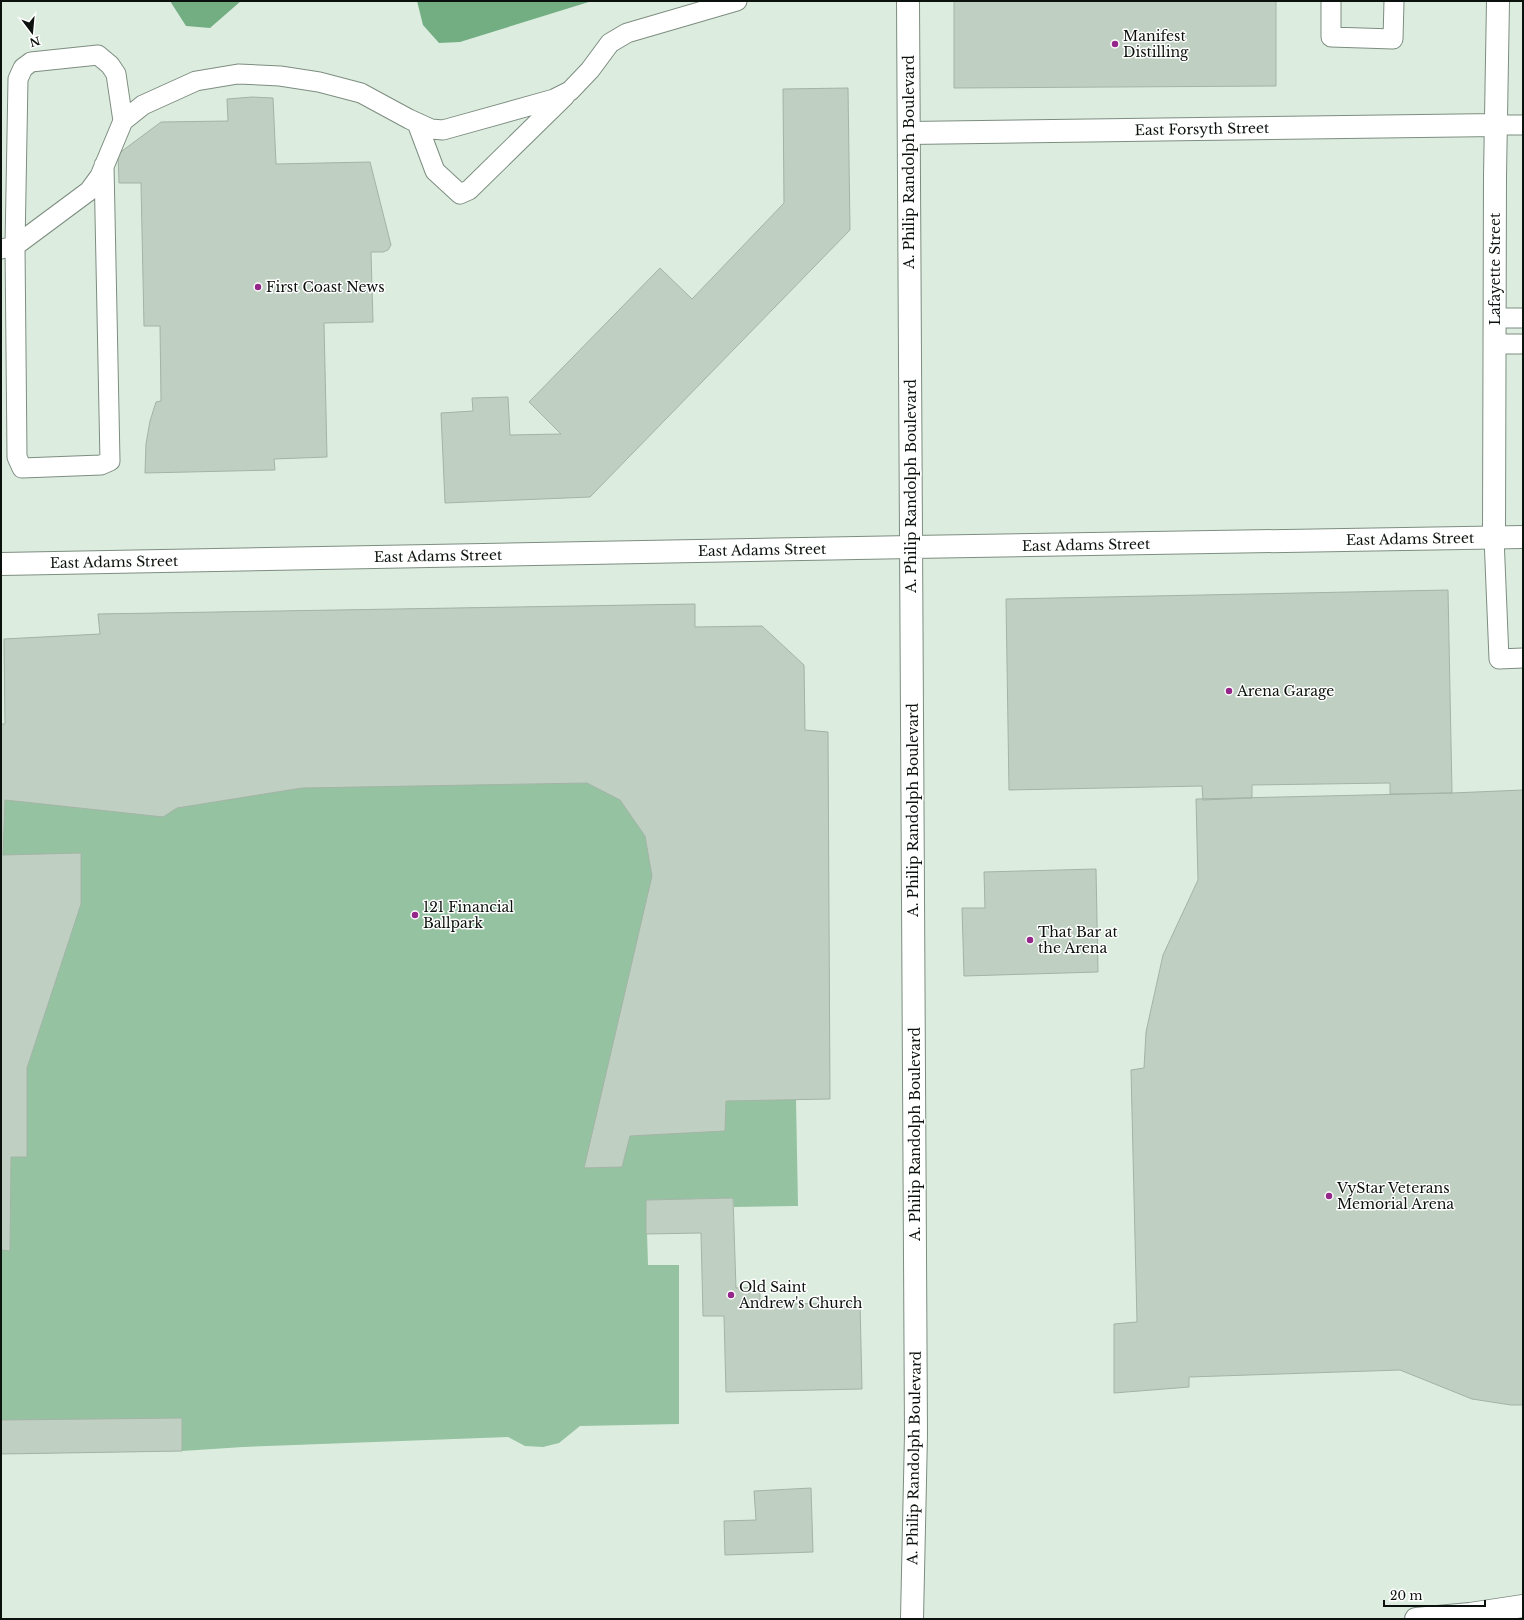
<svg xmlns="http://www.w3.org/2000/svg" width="1524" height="1620" font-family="'Libre Baskerville',serif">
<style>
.green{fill:#95c2a0}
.water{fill:#73ae83}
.building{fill:#bfd0c2;stroke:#a3b4a7}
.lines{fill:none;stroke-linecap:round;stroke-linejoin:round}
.lane-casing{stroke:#7d8d80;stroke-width:21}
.street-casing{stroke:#7d8d80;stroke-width:24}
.secondary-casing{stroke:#7d8d80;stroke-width:24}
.lane{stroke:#fff;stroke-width:19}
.street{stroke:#fff;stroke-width:22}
.secondary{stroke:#fff;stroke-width:22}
.poi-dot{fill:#942789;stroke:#fff;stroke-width:1.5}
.labels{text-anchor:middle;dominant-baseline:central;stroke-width:3;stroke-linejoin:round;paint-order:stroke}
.poi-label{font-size:14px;fill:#0b110c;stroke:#fff;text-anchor:start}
.street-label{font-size:14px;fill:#0b110c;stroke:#fff}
</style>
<rect width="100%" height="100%" fill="#dceddf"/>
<!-- green -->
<path class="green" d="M695 604V627L804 665 805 730 828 732 830 1099H796L798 1206 734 1207 733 1198 646 1200 648 1265H679V1424L580 1426 559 1443 543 1447 525 1446 508 1437 243 1447 182 1451 1 1454V724H5L4 639 100 634 98 614Z"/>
<!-- water -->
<path class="water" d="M170 1H241L210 28 186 26Z
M417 1H592L460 42 439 43 423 25Z"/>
<!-- building -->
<path class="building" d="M954 1H1276V86L954 88Z
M848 88 850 230 590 497 445 503 441 413 473 411 472 398 508 397 510 435 561 434 529 402 660 268 692 299 784 203 783 89Z
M252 97 273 98 276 164 370 162 391 245 388 250 383 252H371L373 322 324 323 327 457 274 459 275 470 145 473 146 444 150 421 156 402 161 401 160 326H144L141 183H119L118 154 161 122 228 121 227 99Z
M1448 590 1452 793 1390 794V783L1252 785V798L1203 800 1202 786 1009 790 1006 599Z
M695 604V627L762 626 804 665 805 730 828 732 830 1099 726 1101 725 1131 630 1136 622 1167 584 1168 652 876 645 836 620 800 587 783 302 788 177 808 163 817 5 800 3 855 81 853V904L27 1068V1157H11L10 1251 1 1250V724H5L4 639 100 634 98 614Z
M1523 790V1405H1511L1472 1399 1400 1370 1189 1377V1387L1114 1393V1324L1137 1322 1131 1070 1144 1068 1146 1032 1163 955 1198 880 1196 799 1452 793Z
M1096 869 1098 972 964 976 962 908H985L984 872Z
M733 1198 736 1288 760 1287V1305L860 1302 862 1389 726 1392 724 1316H703L701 1233 646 1234V1200Z
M182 1418V1451L1 1454V1420Z
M811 1488 813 1552 725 1555 724 1521 756 1520 754 1491Z"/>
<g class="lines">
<defs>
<path id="lane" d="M1331 1V37L1393 39 1394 1
M417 123 435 171 460 194 469 190 565 96
M1496 125H1523
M104 165 110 461 101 465 22 468 17 457 15 246 18 79 23 68 31 62 98 55 110 65 116 74 123 121
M1 249 15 246 89 191 100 176 123 121 143 105 196 81 238 74 280 76 319 82 361 93 409 119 431 129 443 130 554 99 570 91 590 70 610 43 627 33 737 1
M1496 318H1523
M1495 344H1523
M1494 537 1499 659 1523 658"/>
<path id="street" d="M909 133 1496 125
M1494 537 1495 176 1498 1
M1 564 912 547"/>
<path id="secondary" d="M908 1 916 1434 912 1619
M912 547 1523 537
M1416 1619 1470 1614 1523 1606"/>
</defs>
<!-- lane casing -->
<use href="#lane" class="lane-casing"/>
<!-- street casing -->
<use href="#street" class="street-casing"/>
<!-- secondary casing -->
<use href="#secondary" class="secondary-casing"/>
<!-- lane -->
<use href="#lane" class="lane"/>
<!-- street -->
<use href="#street" class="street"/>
<!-- secondary -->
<use href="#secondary" class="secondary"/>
</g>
<!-- markers -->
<g class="poi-dot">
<circle cx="1115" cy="44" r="4"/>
<circle cx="258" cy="287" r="4"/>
<circle cx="1229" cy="691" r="4"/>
<circle cx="415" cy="915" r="4"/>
<circle cx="1030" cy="940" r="4"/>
<circle cx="1329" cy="1196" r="4"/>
<circle cx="731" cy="1295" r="4"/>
</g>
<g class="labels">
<!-- poi labels -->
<g class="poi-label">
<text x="1123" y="36">Manifest<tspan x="1123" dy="16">Distilling</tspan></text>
<text x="266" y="287">First Coast News</text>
<text x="1237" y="691">Arena Garage</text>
<text x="423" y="907">121 Financial<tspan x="423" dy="16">Ballpark</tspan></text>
<text x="1038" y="932">That Bar at<tspan x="1038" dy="16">the Arena</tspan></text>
<text x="1337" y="1188">VyStar Veterans<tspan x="1337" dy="16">Memorial Arena</tspan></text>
<text x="739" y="1287">Old Saint<tspan x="739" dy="16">Andrew's Church</tspan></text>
</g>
<!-- street labels -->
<g class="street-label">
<text transform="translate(1202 129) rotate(-1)">East Forsyth Street</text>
<text transform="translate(909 162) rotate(-90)">A. Philip Randolph Boulevard</text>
<text transform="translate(1495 269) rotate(-90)">Lafayette Street</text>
<text transform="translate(911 486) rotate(-90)">A. Philip Randolph Boulevard</text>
<text transform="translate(1410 539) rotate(-1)">East Adams Street</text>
<text transform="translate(1086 545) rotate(-1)">East Adams Street</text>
<text transform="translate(762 550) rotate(-1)">East Adams Street</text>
<text transform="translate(438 556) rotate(-1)">East Adams Street</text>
<text transform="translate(114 562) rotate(-1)">East Adams Street</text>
<text transform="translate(913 810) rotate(-90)">A. Philip Randolph Boulevard</text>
<text transform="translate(915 1134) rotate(-90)">A. Philip Randolph Boulevard</text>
<text transform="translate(914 1458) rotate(-89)">A. Philip Randolph Boulevard</text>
</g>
</g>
<!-- border -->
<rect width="1524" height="1620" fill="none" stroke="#0b110c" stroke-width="4"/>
<!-- north arrow -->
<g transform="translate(32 32) rotate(164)" stroke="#ffffff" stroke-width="3" paint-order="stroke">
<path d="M0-3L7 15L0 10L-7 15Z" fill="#0b110c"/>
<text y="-6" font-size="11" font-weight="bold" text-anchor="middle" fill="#0b110c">N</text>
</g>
<!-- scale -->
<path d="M1384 1600v6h101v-6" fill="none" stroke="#0b110c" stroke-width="2"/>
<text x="1390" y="1600" font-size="12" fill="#0b110c" stroke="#ffffff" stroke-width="3" paint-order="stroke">20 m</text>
</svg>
